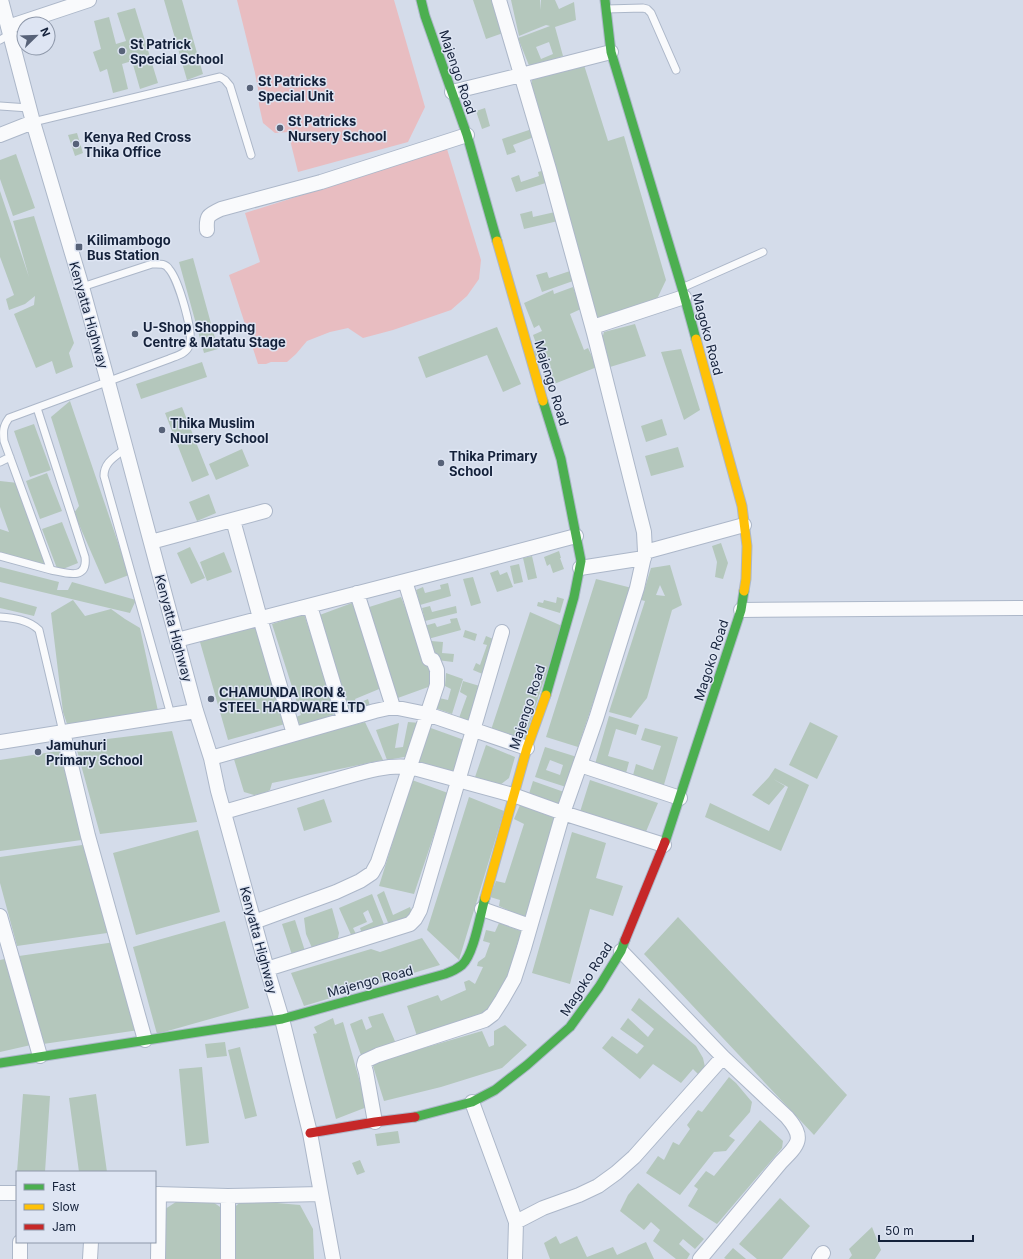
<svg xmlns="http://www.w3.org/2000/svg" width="1023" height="1259" font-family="Inter,sans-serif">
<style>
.green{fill:#e8bdc1}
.building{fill:#b4c7bc;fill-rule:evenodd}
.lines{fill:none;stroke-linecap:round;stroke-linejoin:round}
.lane-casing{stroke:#acb7c9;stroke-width:9}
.street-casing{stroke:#acb7c9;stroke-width:16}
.fast-casing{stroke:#acb7c9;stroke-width:11}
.slow-casing{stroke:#acb7c9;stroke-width:11}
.jam-casing{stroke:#acb7c9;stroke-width:11}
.lane{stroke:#f9fafc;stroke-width:7}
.street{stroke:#f9fafc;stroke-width:14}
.fast{stroke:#4caf50;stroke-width:9}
.slow{stroke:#ffc107;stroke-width:9}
.jam{stroke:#c62828;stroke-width:9}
.poi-dot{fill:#576278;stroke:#dee5f3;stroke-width:1.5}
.labels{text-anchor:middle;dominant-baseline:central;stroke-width:3;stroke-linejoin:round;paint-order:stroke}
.poi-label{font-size:13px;font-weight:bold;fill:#14213a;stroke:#dee5f3;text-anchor:start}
.street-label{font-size:13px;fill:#14213a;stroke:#dee5f3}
</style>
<rect width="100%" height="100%" fill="#d4dcea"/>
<!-- green -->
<path class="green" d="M237 0H394L425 107 408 142 298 172 288 132 275 133 263 123 259 105 258 89 255 73Z
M447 149 481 260 479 279 467 296 451 310 393 330 363 338 348 328 330 332 307 341 296 354 287 362H271L266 364H258L229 275 260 262 245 213Z"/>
<!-- building -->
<path class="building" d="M164 0H182L203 74 187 80Z
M473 0H496L506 32 486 39Z
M511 0H540L541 10V0H555L559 9 574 2 576 20 555 27 563 56 530 68 518 38 550 26 546 25 519 36ZM549 42 553 54 541 59 536 47Z
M135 8 158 83 140 89 132 61 122 64 128 89 113 93 107 69 100 72 93 52 101 49 94 21 109 17 116 44 126 41 117 13Z
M584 65 608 141 624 136 666 280 657 299 593 323 531 89 532 80Z
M485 108 490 126 482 129 476 111Z
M532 129 534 137 513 145 516 152 507 155 502 139Z
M77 133 83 153 75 156 68 135Z
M16 154 35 208 13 216 0 179V160Z
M545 170 549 182 516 192 511 178 519 175 521 182 539 176 538 172Z
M0 191 29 277 13 221 34 216 74 343 69 353 73 367 56 374 52 361 36 368 14 314 34 305 35 296 25 304 9 310 6 299 14 295 0 257Z
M532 211 533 217 555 212 558 221 524 229 520 214Z
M193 258 218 349 204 353 179 262Z
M570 271 573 281 542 292 536 275 547 272 549 278Z
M573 287 581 309 570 314 584 350 588 348 597 367 549 386 543 374 551 370 549 363 545 365 540 355 535 356 533 352 538 349 533 335 542 331 539 325 534 328 524 303 553 290 554 294Z
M635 324 646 356 610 367 601 342 604 332Z
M497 327 521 384 503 392 487 355 426 378 418 357Z
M681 349 700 410 684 420 661 352Z
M202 362 207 377 141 399 136 384Z
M70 401 129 575 105 584 74 513 79 506 51 417Z
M182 407 209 475 192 482 165 413Z
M662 419 667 435 646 442 641 426Z
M34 424 51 470 30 477 14 431Z
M678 447 684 467 651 476 645 456Z
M242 449 249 466 216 480 209 464Z
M47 473 62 511 40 519 26 481Z
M0 481 18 483 50 567 0 553V529L9 532 0 507Z
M209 494 216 513 197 521 189 502Z
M62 522 78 563 58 571 42 529Z
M721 543 728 563 723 579 715 577 717 562 712 546Z
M190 547 205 578 191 584 177 553Z
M559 551 561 558H560L564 569 553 573 550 564 547 566 544 557Z
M224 552 232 572 207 581 200 562Z
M532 556 537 578 528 580 523 558Z
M519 564 523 582 514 584 510 566Z
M670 565 682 605 672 610 647 698 631 718 609 712 645 601 641 600 651 568ZM660 585 665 596 656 595Z
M0 567 59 582 57 590H68L72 582 136 600 130 613 0 582Z
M498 570 500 575 507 572 513 587 497 592 490 573Z
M473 577 481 603 471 606 463 579Z
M596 579 632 588 578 747 546 737Z
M448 583 451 596 420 605 416 590 423 587 425 593 441 589 440 585Z
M0 597 37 607 34 616 0 608Z
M401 597 433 676 431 686 395 699 366 608Z
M557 597 564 599 560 613 537 606 538 602 543 603 544 600 556 603Z
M73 600 85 616 111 609 125 619 140 628 158 711 67 724 63 712 51 613Z
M352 603 384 687 355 699 357 704 368 699 370 706 350 711 317 616Z
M430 606 432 612 456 606 457 613 425 621 422 608Z
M530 612 562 626 523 744 490 733Z
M304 614 337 713 301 727 296 717 301 715 272 624Z
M457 618 461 630 428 639 424 626 435 623 437 627 451 623 450 619Z
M257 625 285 724 228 740 200 642Z
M465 630 477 634 475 641 463 637Z
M486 636 498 641 485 675 473 670 476 663 480 665 487 645 483 644Z
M431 641 443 642 442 653 454 654 453 662 429 659Z
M446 673 463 679 452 714 435 708 439 698 448 700 451 689 445 686Z
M463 681 483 687 470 722 459 718 467 696 460 692Z
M609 716 639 725 636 735 616 729 608 756 629 762 626 773 595 764Z
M365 722 383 760 272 783 270 790 262 794 254 795 244 792 233 756Z
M408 722 420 723 410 756 387 760 376 730 399 723 395 748 403 747Z
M810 722 838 736 817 779 789 765Z
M428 727 467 741 455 776 416 763Z
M645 728 678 737 663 788 632 779 636 764 653 770 661 746 641 740Z
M172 731 197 822 100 834 75 743Z
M486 745 515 757 509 778 500 785 474 780Z
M545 747 577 757 566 787 535 777ZM550 760 563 765 560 775 546 770Z
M65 750 89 839 0 851V760Z
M775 768 809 785 781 851 705 817 710 803 769 831 788 787 773 779 785 786 769 805 752 795 769 777Z
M412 780 448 793 414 894 379 886Z
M590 780 658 803 645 834 579 815Z
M533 781 564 792 559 807 528 797Z
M469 797 504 811 459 960 427 930Z
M324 799 332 822 304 831 297 808Z
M520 805 557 819 525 918 499 906 500 900 490 897 496 881 505 883 524 824 514 819Z
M198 830 220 912 136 935 113 853Z
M572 832 606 843 596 878 623 886 613 916 590 909 570 984 532 973Z
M89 844 114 932 17 946 0 883V857Z
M384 891 393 915 410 907 413 915 389 925 377 895Z
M372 894 385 927 363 936 360 928 373 922 368 910 363 913 367 922 353 928 357 936 353 939 339 908Z
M332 908 339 933 337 943 312 948 306 934 304 918Z
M678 917 847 1095 814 1135 644 954Z
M295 920 305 951 292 955 282 924Z
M225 921 249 1008 157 1034 133 947Z
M499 923 526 933 505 987 487 1016 418 1039 407 1006 438 995 441 1001 466 990 464 982 469 980 475 984 483 967 477 966 478 962 485 957 490 943 483 941 486 930 495 932Z
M422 938 440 965 304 1006 291 973 371 949 380 952Z
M115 942 139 1030 43 1044 19 956Z
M9 958 31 1045 0 1052V960Z
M639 998 696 1046 703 1058 705 1067 700 1076 693 1069 681 1083 653 1064 640 1079 602 1048 612 1036 637 1054 644 1046 620 1029 628 1018 648 1037 654 1029 631 1010Z
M383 1013 397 1046 362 1058 350 1024 362 1019 366 1030 372 1027 368 1017Z
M333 1018 335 1025 343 1022 367 1107 336 1119 313 1034 317 1033 314 1027Z
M505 1025 527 1045 502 1068 441 1087 384 1101 372 1063 482 1031 489 1047 494 1045V1031Z
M225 1042 227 1056 207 1058 205 1044Z
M240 1047 257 1116 245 1119 228 1050Z
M202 1067 209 1143 186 1146 179 1069Z
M729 1077 736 1083 752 1102 750 1112 729 1136 735 1140 726 1151 714 1152 680 1195 646 1173 658 1156 664 1160 673 1142 679 1145 690 1129 687 1125 698 1110 702 1112Z
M23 1094 50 1096 45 1172H17Z
M96 1094 107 1172H79L69 1098Z
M760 1120 783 1141 782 1148 717 1224 688 1206 698 1189 694 1186 706 1171 714 1176Z
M398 1131 400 1143 377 1146 375 1134Z
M360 1160 365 1172 357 1175 352 1163Z
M638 1183 704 1239 695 1249 683 1239 679 1244 690 1254 687 1259H676L653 1241 660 1230 651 1222 644 1230 620 1211 628 1195Z
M780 1198 810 1226 782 1259H757L739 1244Z
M179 1200H210L223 1209V1259H162V1211Z
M243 1200 300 1205 313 1229 314 1259H231V1210Z
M872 1227 881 1250 875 1259H849L852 1255 849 1249Z
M556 1236 560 1244 577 1236 587 1257 613 1247 617 1255 646 1242 654 1259H550L544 1243Z
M733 1248 746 1259H726L724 1258Z"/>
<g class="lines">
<defs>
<path id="lane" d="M606 9 643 8 647 9 651 13 676 70
M0 40 10 34
M0 106 29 108
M33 122 220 77 225 80 230 86 251 155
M684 287 763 252
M37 408 85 557C88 581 66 573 51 570
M126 448C115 457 104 462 104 476L171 715
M0 462 10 457
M0 556 51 570 4 441C3 431 3 426 9 418L169 359C176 356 186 354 189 346 195 334 178 279 169 269 165 263 159 264 152 264L82 287
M0 617C14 618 29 620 39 630L63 732"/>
<path id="street" d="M1 0 33 122 82 287 108 382 196 711 211 758 218 791 267 969 282 1019 310 1133 333 1259
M8 27 89 0
M452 92 521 75 611 52
M0 135 33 122
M207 230C206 216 208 215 221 209L321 182 467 135
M593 327 684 297
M233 520 260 618 294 734
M151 542 265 511
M645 552 744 525
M580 568 644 558
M357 593 393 707
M310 606 344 719
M741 610 1023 608
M177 640 463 566 576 536
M63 732 88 836 145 1040
M0 742 196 711
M211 758 375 711 393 707 427 714 527 748
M580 765 680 798
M224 812C259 802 294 792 328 782 355 775 382 764 410 767L513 795 563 813 664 845
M482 909 530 926
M0 916 40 1056
M254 922 336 892 360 881 372 873 378 862 437 685V670L433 660 429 659 405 581
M621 951 723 1057 787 1117C805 1138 799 1144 781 1162L700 1259
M267 969 410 924 415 919 420 910 502 632
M472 1102 516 1222
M375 1122 366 1072 364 1065 365 1061 378 1055 485 1020 493 1014 502 1000 514 979 524 948 563 813 596 719 637 588 645 552 644 532 594 333 549 169 499 0
M0 1193H17
M155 1194 228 1196 321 1194
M20 1259V1242
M90 1259 91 1242
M158 1259 159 1194
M228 1259V1196
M515 1259 516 1222 543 1208 579 1195 598 1186 616 1173 634 1157 723 1057
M819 1259 823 1253"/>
<path id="fast" d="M421 0 425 16 467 135 497 241
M605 0 611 52 682 288 696 339
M543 401 561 459 581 561 574 597 546 695
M665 842 741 610 744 591
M0 1063 282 1019 445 974C451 972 457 969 462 965 474 954 480 915 485 898
M415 1117 472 1102 495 1090 527 1065 570 1027 599 987 621 951 625 940"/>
<path id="slow" d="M497 241 543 401
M696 339 742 506 747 546 746 579 744 591
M485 898 527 748 546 695"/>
<path id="jam" d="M625 940 665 842
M310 1133 375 1122 415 1117"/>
</defs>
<!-- lane casing -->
<use href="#lane" class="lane-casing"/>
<!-- street casing -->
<use href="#street" class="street-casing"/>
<!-- fast casing -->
<use href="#fast" class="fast-casing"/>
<!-- slow casing -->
<use href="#slow" class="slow-casing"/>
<!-- jam casing -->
<use href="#jam" class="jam-casing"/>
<!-- lane -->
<use href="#lane" class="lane"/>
<!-- street -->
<use href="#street" class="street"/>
<!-- fast -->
<use href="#fast" class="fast"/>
<!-- slow -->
<use href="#slow" class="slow"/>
<!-- jam -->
<use href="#jam" class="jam"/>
</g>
<!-- markers -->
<g class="poi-dot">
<circle cx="122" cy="51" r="4"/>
<circle cx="250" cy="88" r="4"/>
<circle cx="280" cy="128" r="4"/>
<circle cx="76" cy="144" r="4"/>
<rect x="75" y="243" width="8" height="8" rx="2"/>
<circle cx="135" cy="334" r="4"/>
<circle cx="162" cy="430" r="4"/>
<circle cx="441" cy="463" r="4"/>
<circle cx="211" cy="699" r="4"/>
<circle cx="38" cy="752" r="4"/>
</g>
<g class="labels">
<!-- poi labels -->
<g class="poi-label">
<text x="130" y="44">St Patrick<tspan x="130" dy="15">Special School</tspan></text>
<text x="258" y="81">St Patricks<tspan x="258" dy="15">Special Unit</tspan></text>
<text x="288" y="121">St Patricks<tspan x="288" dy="15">Nursery School</tspan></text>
<text x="84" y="137">Kenya Red Cross<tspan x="84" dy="15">Thika Office</tspan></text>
<text x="87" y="240">Kilimambogo<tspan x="87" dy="15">Bus Station</tspan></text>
<text x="143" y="327">U-Shop Shopping<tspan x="143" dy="15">Centre &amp; Matatu Stage</tspan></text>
<text x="170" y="423">Thika Muslim<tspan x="170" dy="15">Nursery School</tspan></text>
<text x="449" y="456">Thika Primary<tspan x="449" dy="15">School</tspan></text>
<text x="219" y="692">CHAMUNDA IRON &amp;<tspan x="219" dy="15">STEEL HARDWARE LTD</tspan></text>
<text x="46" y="745">Jamuhuri<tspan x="46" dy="15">Primary School</tspan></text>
</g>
<!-- street labels -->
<g class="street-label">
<text transform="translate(458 72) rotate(71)">Majengo Road</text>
<text transform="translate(89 315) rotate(74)">Kenyatta Highway</text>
<text transform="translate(708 334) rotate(75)">Magoko Road</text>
<text transform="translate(552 383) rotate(73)">Majengo Road</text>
<text transform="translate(174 628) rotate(75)">Kenyatta Highway</text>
<text transform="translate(711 660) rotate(-72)">Magoko Road</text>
<text transform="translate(527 707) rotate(-72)">Majengo Road</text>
<text transform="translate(259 940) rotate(75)">Kenyatta Highway</text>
<text transform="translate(586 979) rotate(-57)">Magoko Road</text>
<text transform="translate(370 981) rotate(-15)">Majengo Road</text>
</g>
</g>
<!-- legend -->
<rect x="16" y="1171" width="140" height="72" fill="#dee5f3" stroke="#8d97a9"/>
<rect x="24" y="1184" width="20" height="6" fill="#4caf50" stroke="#8d97a9"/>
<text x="52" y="1191" font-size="12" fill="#14213a">Fast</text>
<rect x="24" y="1204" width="20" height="6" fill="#ffc107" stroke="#8d97a9"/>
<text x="52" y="1211" font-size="12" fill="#14213a">Slow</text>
<rect x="24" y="1224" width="20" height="6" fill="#c62828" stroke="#8d97a9"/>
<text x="52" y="1231" font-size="12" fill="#14213a">Jam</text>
<!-- north arrow -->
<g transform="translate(36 36) rotate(67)"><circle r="19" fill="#dee5f3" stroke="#8d97a9"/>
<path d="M0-3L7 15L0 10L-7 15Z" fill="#576278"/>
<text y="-6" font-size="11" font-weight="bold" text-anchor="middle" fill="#14213a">N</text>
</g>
<!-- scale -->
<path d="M879 1235v6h94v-6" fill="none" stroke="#14213a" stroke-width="2"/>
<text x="885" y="1235" font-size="12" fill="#14213a" stroke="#dee5f3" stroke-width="3" paint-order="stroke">50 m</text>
</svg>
